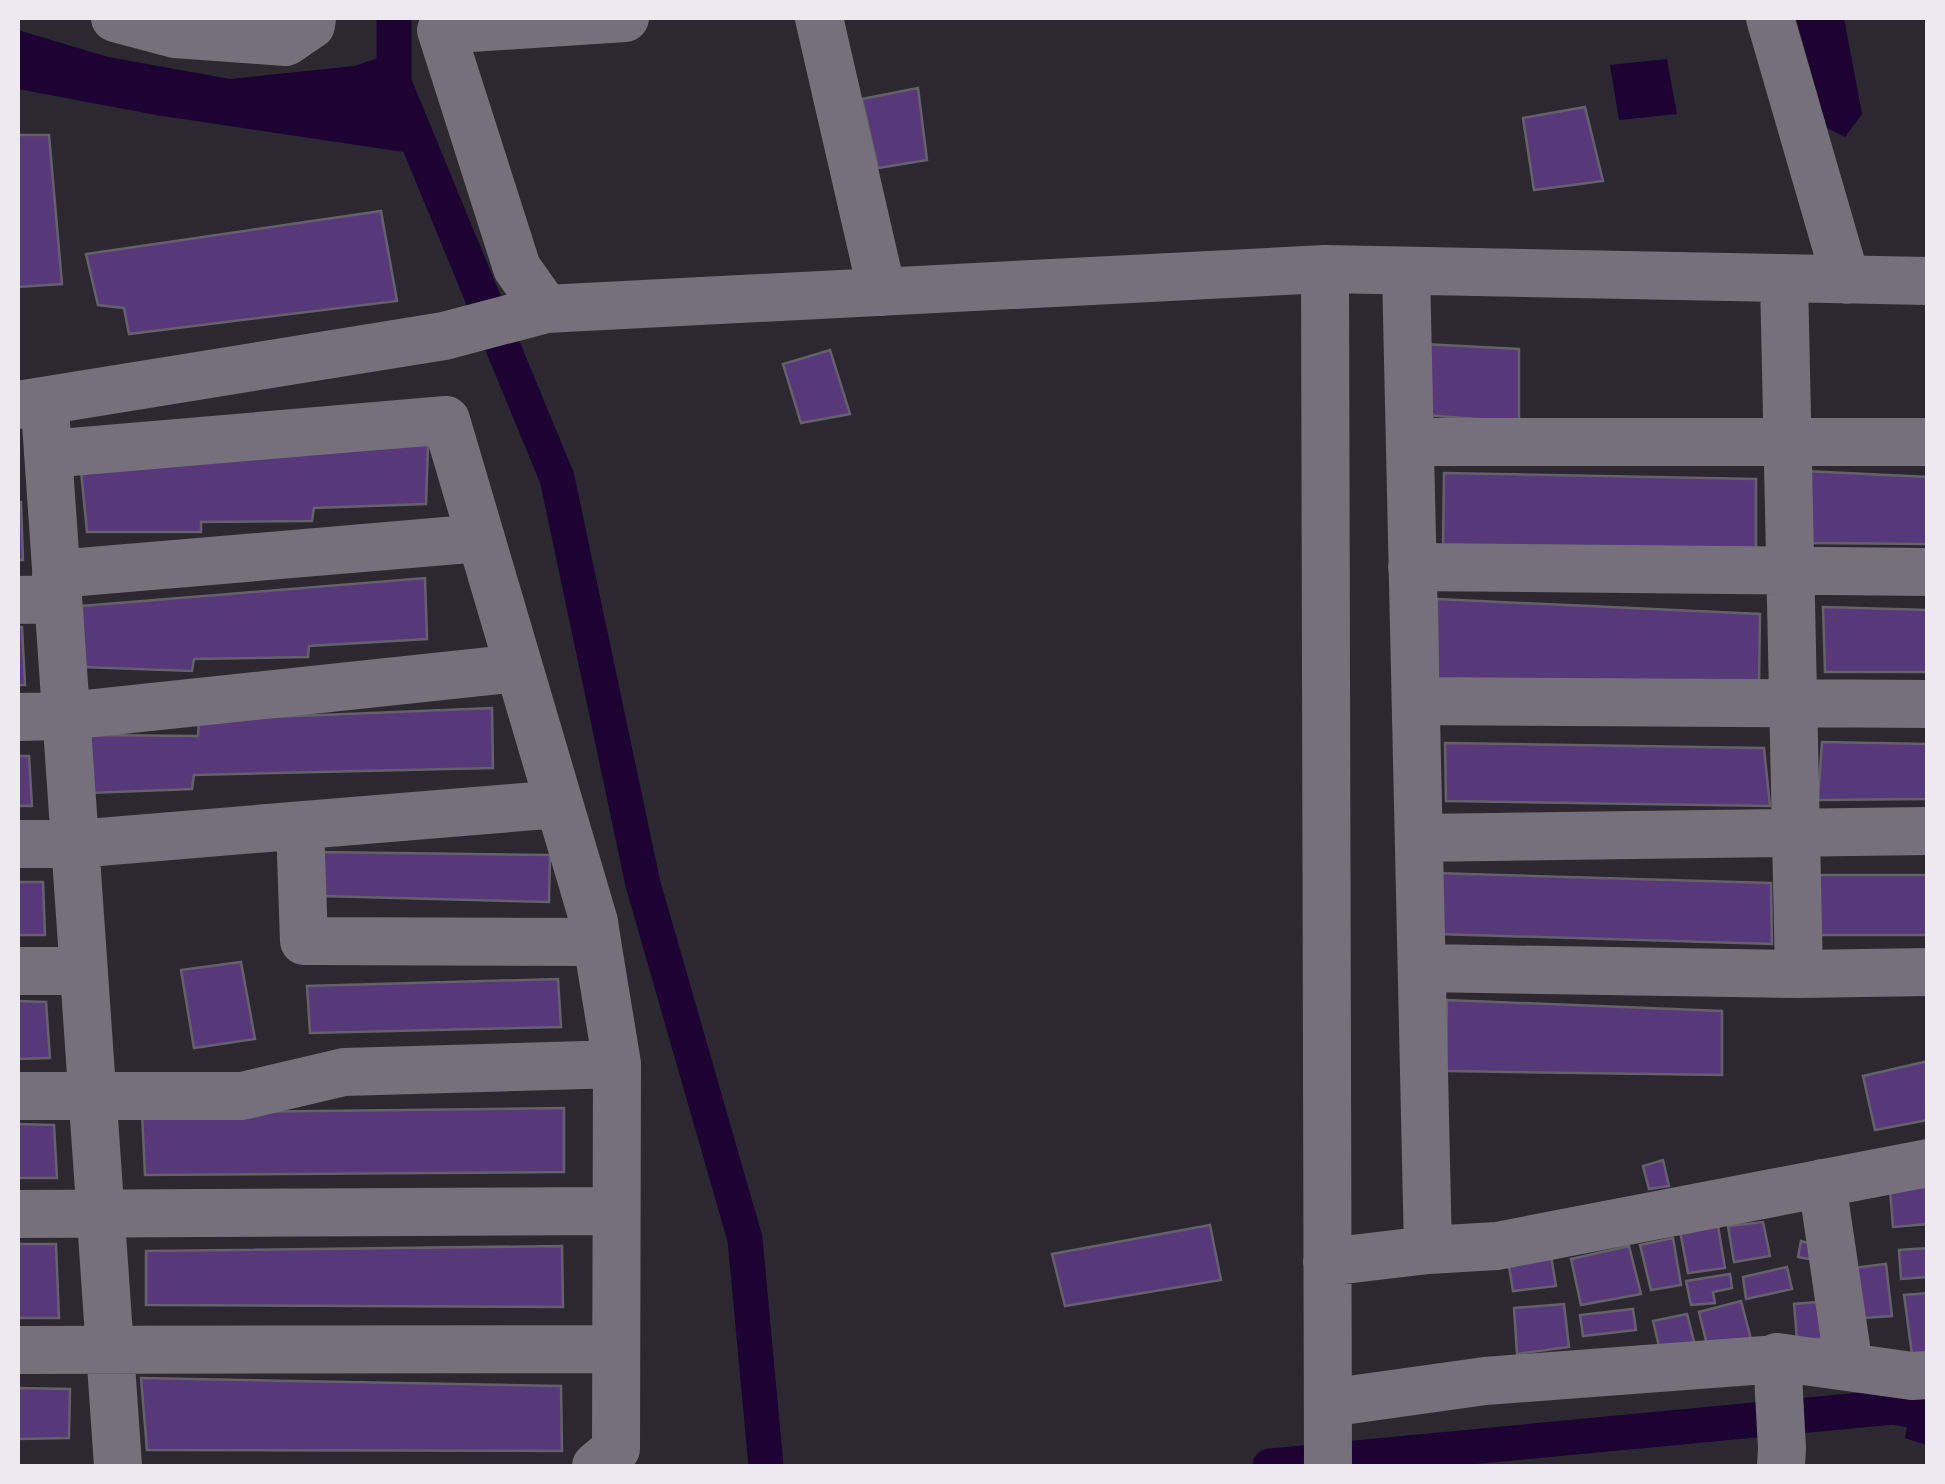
<svg xmlns="http://www.w3.org/2000/svg" width="1945" height="1484" font-family="Cabin,sans-serif">
<style>
.water{fill:#1c0332}
.lines{fill:none;stroke-linecap:round;stroke-linejoin:round}
.canal{stroke:#1c0332;stroke-width:35}
.building{fill:#573879;stroke:#65606b;stroke-width:2.5}
.minor{stroke:#75707b;stroke-width:48}
</style>
<rect width="100%" height="100%" fill="#2c2832"/>
<!-- water -->
<path class="water" d="M1796 18H1844L1862 114 1845 137 1827 128Z
M18 30 108 57 230 79 354 66 394 53 424 155 156 115 18 89Z
M1667 59 1677 114 1619 120 1610 65Z
M1914 1390H1927V1445L1905 1438Z"/>
<g class="lines">
<!-- canal -->
<path class="canal" d="M394 18V83L557 478 643 884 745 1239 766 1466
M1270 1466 1893 1407 1928 1413"/>
</g>
<!-- building -->
<path class="building" d="M918 88 927 160 878 168 862 99Z
M1585 107 1603 181 1534 190 1523 118Z
M18 135H49L62 284 18 287Z
M381 211 397 301 129 334 124 308 98 305 86 254Z
M1423 344 1519 349V422L1424 415Z
M830 350 850 414 801 423 783 364Z
M428 445 426 504 314 508 312 521 201 522V532H87L81 471Z
M1805 471 1928 477V544L1808 543Z
M1444 473 1756 479V551L1443 547Z
M18 502H21L23 560H18Z
M425 578 427 639 309 646 308 657 194 659 192 671 83 667 82 606Z
M1437 599 1760 614 1759 685 1438 681Z
M1823 607 1928 610V672H1825Z
M18 627H22L25 685H18Z
M492 708 493 768 194 775 192 789 90 793 89 735 198 736 199 720Z
M1822 742 1928 744V799L1818 800Z
M1445 743 1764 748 1770 806 1446 801Z
M18 756H29L32 806H18Z
M318 852 550 855 549 902 320 896Z
M1435 873 1771 883 1772 944 1437 934Z
M1817 875H1928V935H1818Z
M18 882H43L45 935H18Z
M241 962 255 1039 194 1048 181 970Z
M558 979 561 1027 310 1033 307 986Z
M1447 1000 1722 1011V1075L1446 1071Z
M18 1001 46 1002 50 1058 18 1059Z
M1928 1061V1120L1875 1130 1863 1076Z
M564 1108V1172L145 1175 142 1113Z
M18 1124 54 1125 57 1178H18Z
M1663 1160 1669 1186 1649 1189 1643 1166Z
M1928 1187V1224L1893 1227 1890 1190Z
M1763 1222 1770 1256 1734 1262 1728 1226Z
M1210 1225 1221 1280 1065 1306 1052 1254Z
M1718 1226 1725 1268 1688 1273 1680 1231Z
M1673 1238 1681 1285 1651 1290 1640 1245Z
M1801 1241 1819 1246 1815 1260 1798 1257Z
M18 1244H56L59 1318H18Z
M562 1246 563 1307 146 1305V1251Z
M1629 1246 1641 1294 1581 1305 1571 1259Z
M1928 1248V1277L1901 1279 1899 1250Z
M1550 1250 1556 1286 1513 1291 1507 1254Z
M1886 1264 1892 1316 1849 1319 1844 1269Z
M1787 1267 1792 1289 1746 1299 1743 1277Z
M1730 1274 1732 1288 1713 1292 1715 1303 1691 1305 1686 1281Z
M1928 1293V1360L1913 1362 1904 1295Z
M1741 1301 1751 1339 1708 1349 1699 1312Z
M1829 1301 1832 1338 1797 1340 1794 1304Z
M1564 1304 1569 1347 1517 1354 1514 1308Z
M1633 1309 1636 1330 1583 1336 1580 1315Z
M1687 1314 1698 1357 1663 1363 1653 1321Z
M141 1378 561 1386 562 1451 147 1450Z
M18 1388 70 1389 69 1438 18 1439Z"/>
<g class="lines">
<!-- minor -->
<path class="minor" d="M115 18 175 34 286 42 311 25 312 18
M819 18 882 292
M1770 18 1846 280
M1406 271 1428 1250
M1784 278 1799 974
M546 309 517 268 441 30 625 18
M18 405 444 336 546 309 1325 269
M46 423 118 1466
M1410 442H1928
M48 454 446 420 594 922 597 942 617 1064 616 1449 596 1466
M1412 567 1928 572
M56 574 481 538
M18 600 58 599
M1416 701 1928 704
M18 717 66 716 519 668
M300 826 304 941 597 942
M1419 838 1928 831
M18 844H75L559 804
M1422 968 1799 974 1928 972
M18 971H84
M18 1096H242L344 1072 617 1064
M1822 1183 1849 1367
M18 1214 616 1211
M1327 1262 1428 1250 1497 1246 1928 1163
M18 1350 616 1349
M1328 1403 1485 1381 1778 1359
M1328 1466 1325 269 1928 281
M1781 1466 1782 1448 1777 1357 1912 1376 1928 1375"/>
</g>
<!-- border -->
<rect width="1945" height="1484" fill="none" stroke="#eceaf0" stroke-width="40"/>
</svg>
